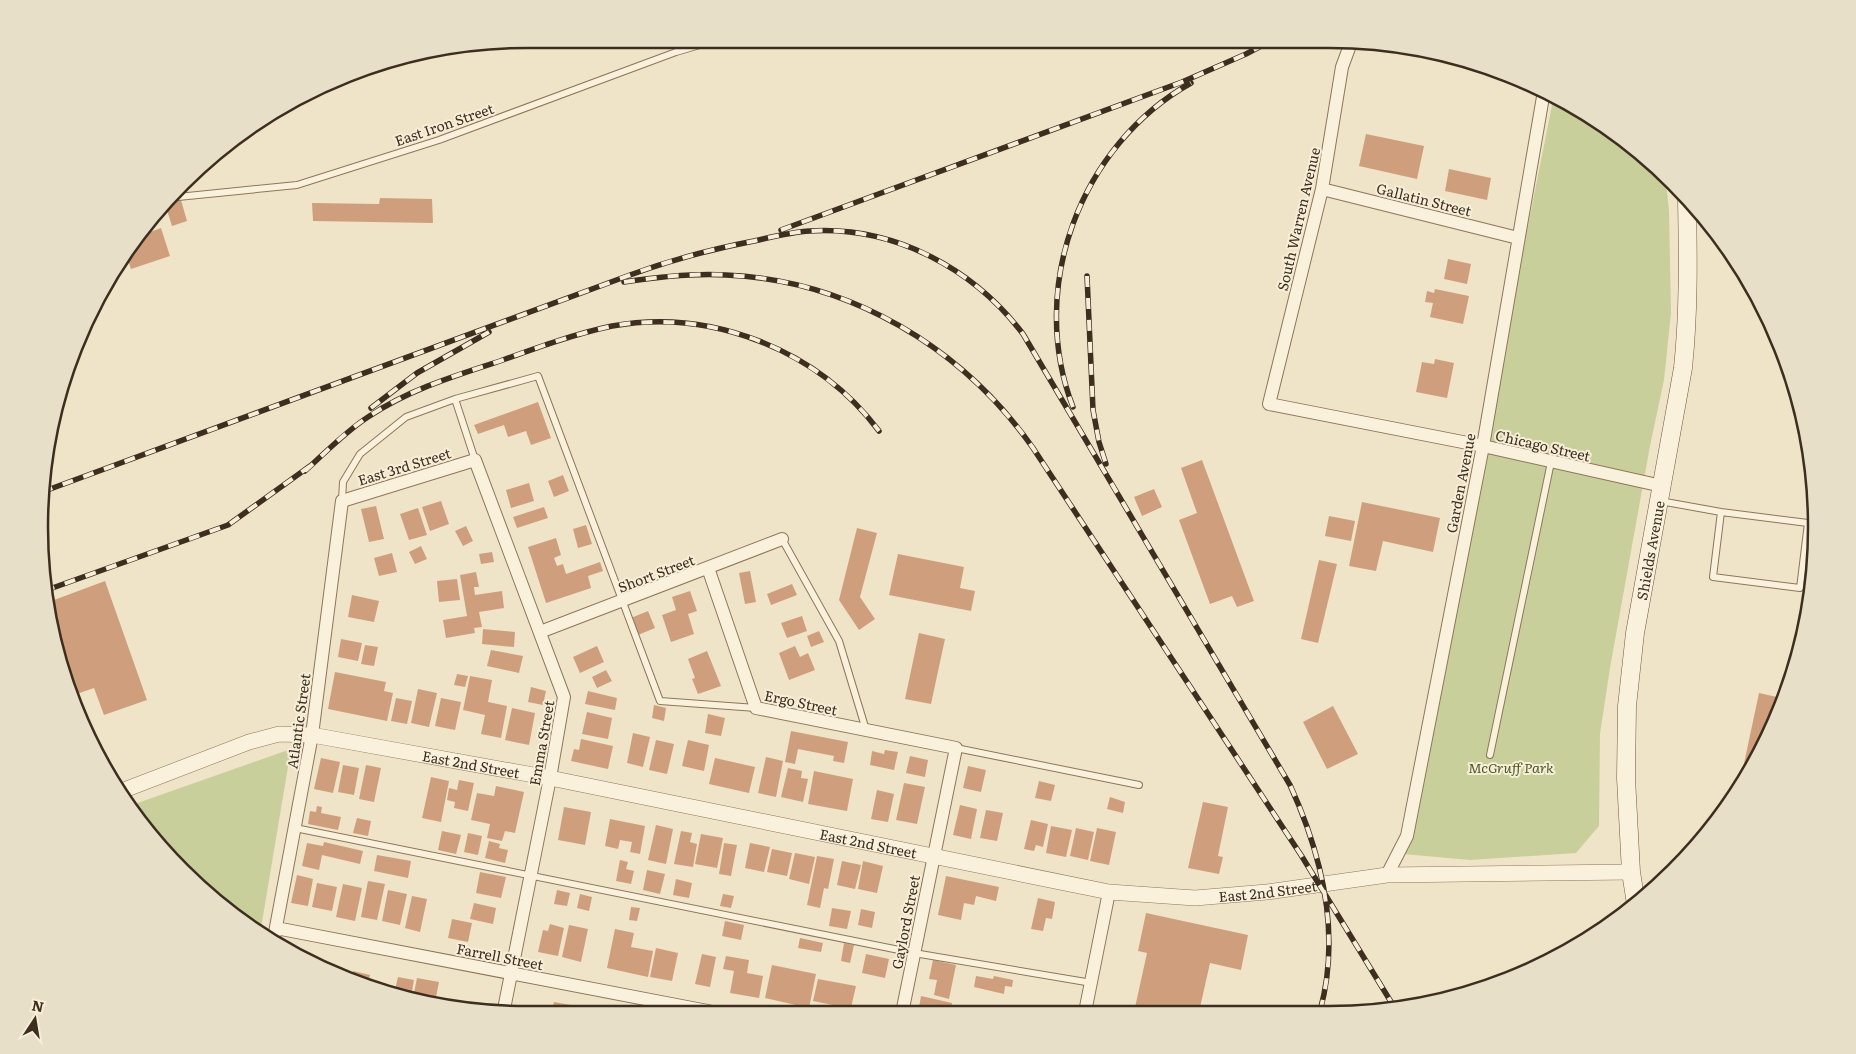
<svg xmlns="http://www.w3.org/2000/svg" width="1856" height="1054" font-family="Literata,serif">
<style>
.green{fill:#c9cf9b}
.building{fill:#cf9f7d}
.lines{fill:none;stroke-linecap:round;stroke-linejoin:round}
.service-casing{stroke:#8d765c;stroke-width:8}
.minor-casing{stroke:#8d765c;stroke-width:14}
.tertiary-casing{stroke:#8d765c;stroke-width:16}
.secondary-casing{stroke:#6f573f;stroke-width:19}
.service{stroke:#faf1dc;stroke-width:6}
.minor{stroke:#faf1dc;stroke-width:12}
.tertiary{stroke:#faf1dc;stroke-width:15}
.secondary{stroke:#faf1dc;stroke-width:18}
.rail-casing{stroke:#3d2e20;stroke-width:5.5}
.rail{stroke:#f7eed8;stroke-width:4;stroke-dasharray:11;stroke-linecap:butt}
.labels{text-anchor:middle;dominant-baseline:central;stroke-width:4;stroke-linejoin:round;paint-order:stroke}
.street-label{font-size:14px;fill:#3d2e20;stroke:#f7eed8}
.park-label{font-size:14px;font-style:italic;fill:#4d5a26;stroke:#f7eed8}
.rim{fill:none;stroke:#3d2e20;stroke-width:2.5}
</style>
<rect width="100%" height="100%" fill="#f0e4c8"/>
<!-- green -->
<path class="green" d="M1554 95 1573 104 1651 160 1665 175 1669 210 1671 313 1664 380 1650 446 1610 668 1600 734 1599 826 1576 853 1470 860 1403 854Z
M291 749 260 934 205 894 160 849 129 806Z"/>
<!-- building -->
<path class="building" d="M1366 134 1424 146 1417 179 1359 166Z
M1449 169 1491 178 1487 200 1445 191Z
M380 198 432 199 433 223 313 221 312 203 379 204Z
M181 200 187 221 172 226 165 204Z
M161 228 170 256 131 269 125 251 137 237Z
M1448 259 1471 264 1467 284 1444 279Z
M1435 289 1469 296 1463 324 1430 317 1433 303 1425 302 1427 291 1434 293Z
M1435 359 1454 363 1447 398 1416 392 1422 362 1434 364Z
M538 402 551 438 531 445 526 431 508 437 504 425 478 434 474 425Z
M1202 460 1254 601 1237 607 1232 596 1210 604 1179 520 1197 513 1181 468Z
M563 475 569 491 554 497 548 481Z
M529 483 534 501 511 508 506 490Z
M1154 489 1162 507 1142 516 1134 497Z
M441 501 449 524 430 531 422 507Z
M1362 502 1440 518 1433 552 1383 541 1376 571 1349 566Z
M376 506 384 539 369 542 361 509Z
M544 507 548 518 517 528 513 517Z
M418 508 427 535 409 540 400 514Z
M1329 516 1355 521 1351 541 1325 536Z
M586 525 592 544 578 548 573 529Z
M466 526 473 541 463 546 455 531Z
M857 528 877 533 860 597 875 619 859 630 839 600Z
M556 538 561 555 554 558 557 566 563 564 566 574 600 562 603 571 588 576 591 588 546 603 528 547Z
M421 546 427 559 415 564 409 552Z
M492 552 494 562 481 564 479 554Z
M392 553 397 572 379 576 374 558Z
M898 554 964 567 960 588 975 591 971 611 889 595Z
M1319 560 1337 564 1318 643 1301 639Z
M750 571 756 602 745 604 739 573Z
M476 572 479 587H474L475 595 502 591 504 608 479 612 482 627 474 628 475 633 446 638 443 620 467 616 460 575Z
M457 579 460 600 439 602 437 581Z
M105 581 147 700 104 715 94 688 74 695 48 621 46 603Z
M792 584 797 595 771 605 767 594Z
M690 591 697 611 688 614 694 634 671 642 662 615 676 610 672 597Z
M352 595 379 601 374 622 348 617Z
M648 611 655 628 638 635 631 618Z
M802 616 807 631 787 638 781 623Z
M483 629 515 632 514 647 482 644Z
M819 631 824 642 811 647 807 636Z
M919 633 945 639 931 704 905 699Z
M341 639 362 643 358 661 338 657Z
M365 645 378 647 374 666 361 664Z
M597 646 604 662 580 673 573 657Z
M795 646 800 657 808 653 815 670 789 680 779 653Z
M491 650 523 656 519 673 487 666Z
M707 651 721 686 698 694 692 679 695 678 688 659Z
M606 670 612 681 597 688 592 677Z
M335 672 386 682 384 691 393 693 387 721 328 709Z
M457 674 468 676 465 687 454 685Z
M470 676 492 680 488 702 507 706 501 738 481 734 485 715 463 710Z
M531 687 546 691 543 705 528 702Z
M418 689 437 693 429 727 411 723Z
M588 691 617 698 615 710 585 704Z
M1759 693 1777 697 1769 733 1752 771 1739 787Z
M396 698 412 701 407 724 391 721Z
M441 698 461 702 455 730 435 726Z
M654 705 666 708 664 721 652 718Z
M1333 706 1358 754 1327 769 1303 722Z
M512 708 535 713 529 745 505 740Z
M587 712 612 718 608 739 582 734Z
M708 714 725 718 721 736 705 733Z
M791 731 848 742 844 763 833 761 834 756 798 749 795 764 785 762Z
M633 733 650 737 643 767 627 763Z
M581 739 613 746 608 769 571 761 574 749 579 750Z
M656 740 674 744 667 774 649 770Z
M688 740 709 745 704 771 682 766Z
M885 750 898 752 894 770 870 765 872 751 884 754Z
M910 756 928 760 925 777 906 773Z
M766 757 783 761 776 797 758 793Z
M321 758 340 762 333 793 314 789Z
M715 758 755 767 749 793 709 784Z
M343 765 359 768 354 795 338 792Z
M366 765 381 768 374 802 359 799Z
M968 766 986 770 981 792 963 788Z
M788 768 802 771 801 778 808 779 803 802 781 797Z
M814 771 853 779 847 811 808 804Z
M431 777 449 781 441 822 422 818Z
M459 780 474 783 468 811 454 808 455 802 447 800 449 788 457 790Z
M1039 781 1055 785 1051 801 1035 798Z
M904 783 925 787 917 824 896 820Z
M496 786 524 792 515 833 505 831 502 841 487 838 490 824 471 820 477 793 494 796Z
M877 790 894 794 888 822 871 819Z
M1110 797 1125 802 1123 813 1107 809Z
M1203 802 1228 807 1218 856 1223 857 1219 874 1188 868Z
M960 805 977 809 971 839 953 835Z
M317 806 322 807 321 813 341 817 338 830 308 824 310 811 316 812Z
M564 807 591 812 585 845 558 840Z
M986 810 1003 813 997 841 980 838Z
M357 818 371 821 368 836 353 833Z
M610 819 645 826 640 854 630 852 632 842 620 840 618 849 605 846Z
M1031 820 1048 824 1043 847 1036 845 1034 851 1024 849Z
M656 825 673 829 666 864 648 860Z
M1051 826 1072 830 1066 857 1046 853Z
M1076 828 1094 832 1088 860 1070 856Z
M1097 828 1116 832 1109 865 1090 861Z
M442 831 461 835 456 854 438 850Z
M681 831 692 833 690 842 697 844 693 867 674 864Z
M468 833 482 836 478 855 464 852Z
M701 834 723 838 717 868 695 864Z
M489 841 500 844 499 848 508 850 505 863 485 858Z
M324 842 363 851 360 864 322 855 319 870 302 866 307 843 323 846Z
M724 843 737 845 731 876 719 874Z
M750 843 770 847 764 872 745 868Z
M772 849 792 853 787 876 767 872Z
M795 853 815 857 809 884 789 879Z
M377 855 411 861 408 878 374 871Z
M817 856 834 859 828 889 824 888 820 908 807 905Z
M620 860 628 862 626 869 634 871 631 884 616 881Z
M842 861 861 865 855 889 837 885Z
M863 861 883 866 877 893 858 889Z
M647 870 665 874 660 894 643 890Z
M480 872 506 877 501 898 476 893Z
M297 875 313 879 308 906 291 903Z
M946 876 999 887 996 901 976 896 974 905 964 903 961 920 938 915Z
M676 879 692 883 689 898 673 895Z
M368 881 385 884 377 920 361 917Z
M317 883 337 887 332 911 312 907Z
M343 884 362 888 355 921 336 917Z
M388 890 407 894 400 925 382 921Z
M557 890 570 893 567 906 554 904Z
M580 894 592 897 589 911 577 908Z
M723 894 734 896 731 908 720 906Z
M412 896 427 899 420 932 405 928Z
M1038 898 1055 902 1052 919 1046 918 1043 931 1031 929Z
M474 903 496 908 493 924 470 919Z
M631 907 640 908 637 921 629 920Z
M832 908 851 911 847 929 829 926Z
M861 909 875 912 872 928 858 925Z
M1146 913 1248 935 1241 970 1210 963 1199 1012H1134L1147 953 1138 951Z
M452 919 472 923 468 942 448 938Z
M725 921 744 925 741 940 722 936Z
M550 924 564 928 558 956 538 952 543 930 548 931Z
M569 925 588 929 581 962 562 957Z
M615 929 634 933 631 947 653 951 648 977 607 968Z
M800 938 823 943 821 952 798 948Z
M844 943 854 945 850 963 841 961Z
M656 948 678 953 672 981 650 977Z
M702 954 716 957 710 987 695 984Z
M866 954 889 959 885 978 862 973Z
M726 956 749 960 747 973 763 976 759 998 730 993 734 971 723 969Z
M933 960 956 965 949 999 934 995 937 980 929 979Z
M308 961 344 968 342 977 320 967Z
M772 965 816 974 809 1008 765 998Z
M353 971 370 975 367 988 351 981Z
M976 976 993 979 994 976 1013 980 1012 987 1005 986 1004 994 974 987Z
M398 977 414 980 411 997 394 994Z
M417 978 439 982 435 1002 413 998Z
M818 979 856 986 850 1012 832 1008 833 1005 813 1001Z
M921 996 952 1003 950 1013H918Z
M554 1002 571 1005 569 1014H551Z
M969 1006 980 1009V1013H967Z
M576 1009 596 1013V1014H575Z"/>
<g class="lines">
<defs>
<path id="service" d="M168 198 297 185 439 140 676 52 720 39
M475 460 455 399 538 376 660 701 756 708
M342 501 343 482 360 454 406 417 455 399
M1660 501 1721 512 1808 523 1800 588 1713 577 1721 512
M782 539 839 641 866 730
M956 748 1139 785
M1490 755 1551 462
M295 828 914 953 1092 983"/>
<path id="minor" d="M1352 40 1342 67 1322 189 1269 404 1483 446 1662 486
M1322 189 1518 238
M708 568 756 708 956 748 902 1013
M540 632 782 539
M1387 875 1407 836 1483 446 1544 91
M276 928 718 1013
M273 943 312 735 342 501 475 460 564 697 550 778 503 1014
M1085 1012 1109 892"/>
<g id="tertiary">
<path id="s1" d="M119 792 249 742 279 734 312 735 550 778 1109 892 1195 898 1267 892 1387 875 1631 872"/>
</g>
<g id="secondary">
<path id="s2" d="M1636 904 1631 872 1626 778 1627 706 1635 633 1683 368C1689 311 1688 255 1687 198"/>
</g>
</defs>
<!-- service casing -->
<use href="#service" class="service-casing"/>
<!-- minor casing -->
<use href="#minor" class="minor-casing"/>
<!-- tertiary casing -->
<use href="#tertiary" class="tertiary-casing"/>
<!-- secondary casing -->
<use href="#secondary" class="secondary-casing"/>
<!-- service -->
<use href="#service" class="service"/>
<!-- minor -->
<use href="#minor" class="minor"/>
<!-- tertiary -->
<use href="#tertiary" class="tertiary"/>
<!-- secondary -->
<use href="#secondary" class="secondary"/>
<defs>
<path id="rail" d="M781 230 1182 82 1246 54 1273 40
M1087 276 1093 410 1099 442 1106 464
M624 282C657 277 692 273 726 275 850 280 963 348 1033 448L1301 855 1396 1010
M1073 407C1027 288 1080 145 1191 83
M371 408 417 373 489 332
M305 471C325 453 345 432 368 417 408 390 454 376 500 361 536 348 574 334 612 326 712 308 818 350 879 431
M42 492 630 275C671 260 712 249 754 241 772 237 791 232 810 231 894 226 973 268 1023 334L1290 785C1322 855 1341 935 1320 1011
M44 591 228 525 310 466"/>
</defs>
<!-- rail casing -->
<use href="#rail" class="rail-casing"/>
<!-- rail -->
<use href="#rail" class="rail"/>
</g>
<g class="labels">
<!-- street labels -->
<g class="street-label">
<text transform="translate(444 124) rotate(-19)">East Iron Street</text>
<text transform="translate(1424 199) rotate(14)">Gallatin Street</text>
<text transform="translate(1298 219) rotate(-77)">South Warren Avenue</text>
<text transform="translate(1543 445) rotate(13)">Chicago Street</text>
<text transform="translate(404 466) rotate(-17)">East 3rd Street</text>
<text transform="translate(1460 483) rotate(-79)">Garden Avenue</text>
<text stroke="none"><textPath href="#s2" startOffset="356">Shields Avenue</textPath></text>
<text transform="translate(656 573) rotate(-21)">Short Street</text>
<text transform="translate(801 702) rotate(12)">Ergo Street</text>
<text transform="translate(298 721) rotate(-82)">Atlantic Street</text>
<text transform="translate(541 743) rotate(-80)">Emma Street</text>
<text stroke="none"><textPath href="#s1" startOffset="365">East 2nd Street</textPath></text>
<text stroke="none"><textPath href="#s1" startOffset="770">East 2nd Street</textPath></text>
<text stroke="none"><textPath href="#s1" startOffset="1175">East 2nd Street</textPath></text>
<text transform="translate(905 922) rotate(-79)">Gaylord Street</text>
<text transform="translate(500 956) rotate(11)">Farrell Street</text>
</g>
<!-- park labels -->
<g class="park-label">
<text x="1511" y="767">McGruff Park</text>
</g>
</g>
<!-- crop -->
<path d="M0 0H1856V1054H0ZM527 48H1329A479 479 0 0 1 1808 527V527A479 479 0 0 1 1329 1006H527A479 479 0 0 1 48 527V527A479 479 0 0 1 527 48Z" fill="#e8dfc9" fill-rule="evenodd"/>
<path class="rim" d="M527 48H1329A479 479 0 0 1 1808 527V527A479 479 0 0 1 1329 1006H527A479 479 0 0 1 48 527V527A479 479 0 0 1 527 48Z"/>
<!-- north arrow -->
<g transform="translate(35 1019) rotate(12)" stroke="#f7eed8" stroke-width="4" paint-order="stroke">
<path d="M0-4L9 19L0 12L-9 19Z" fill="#3d2e20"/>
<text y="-8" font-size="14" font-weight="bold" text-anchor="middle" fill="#3d2e20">N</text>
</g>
</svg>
